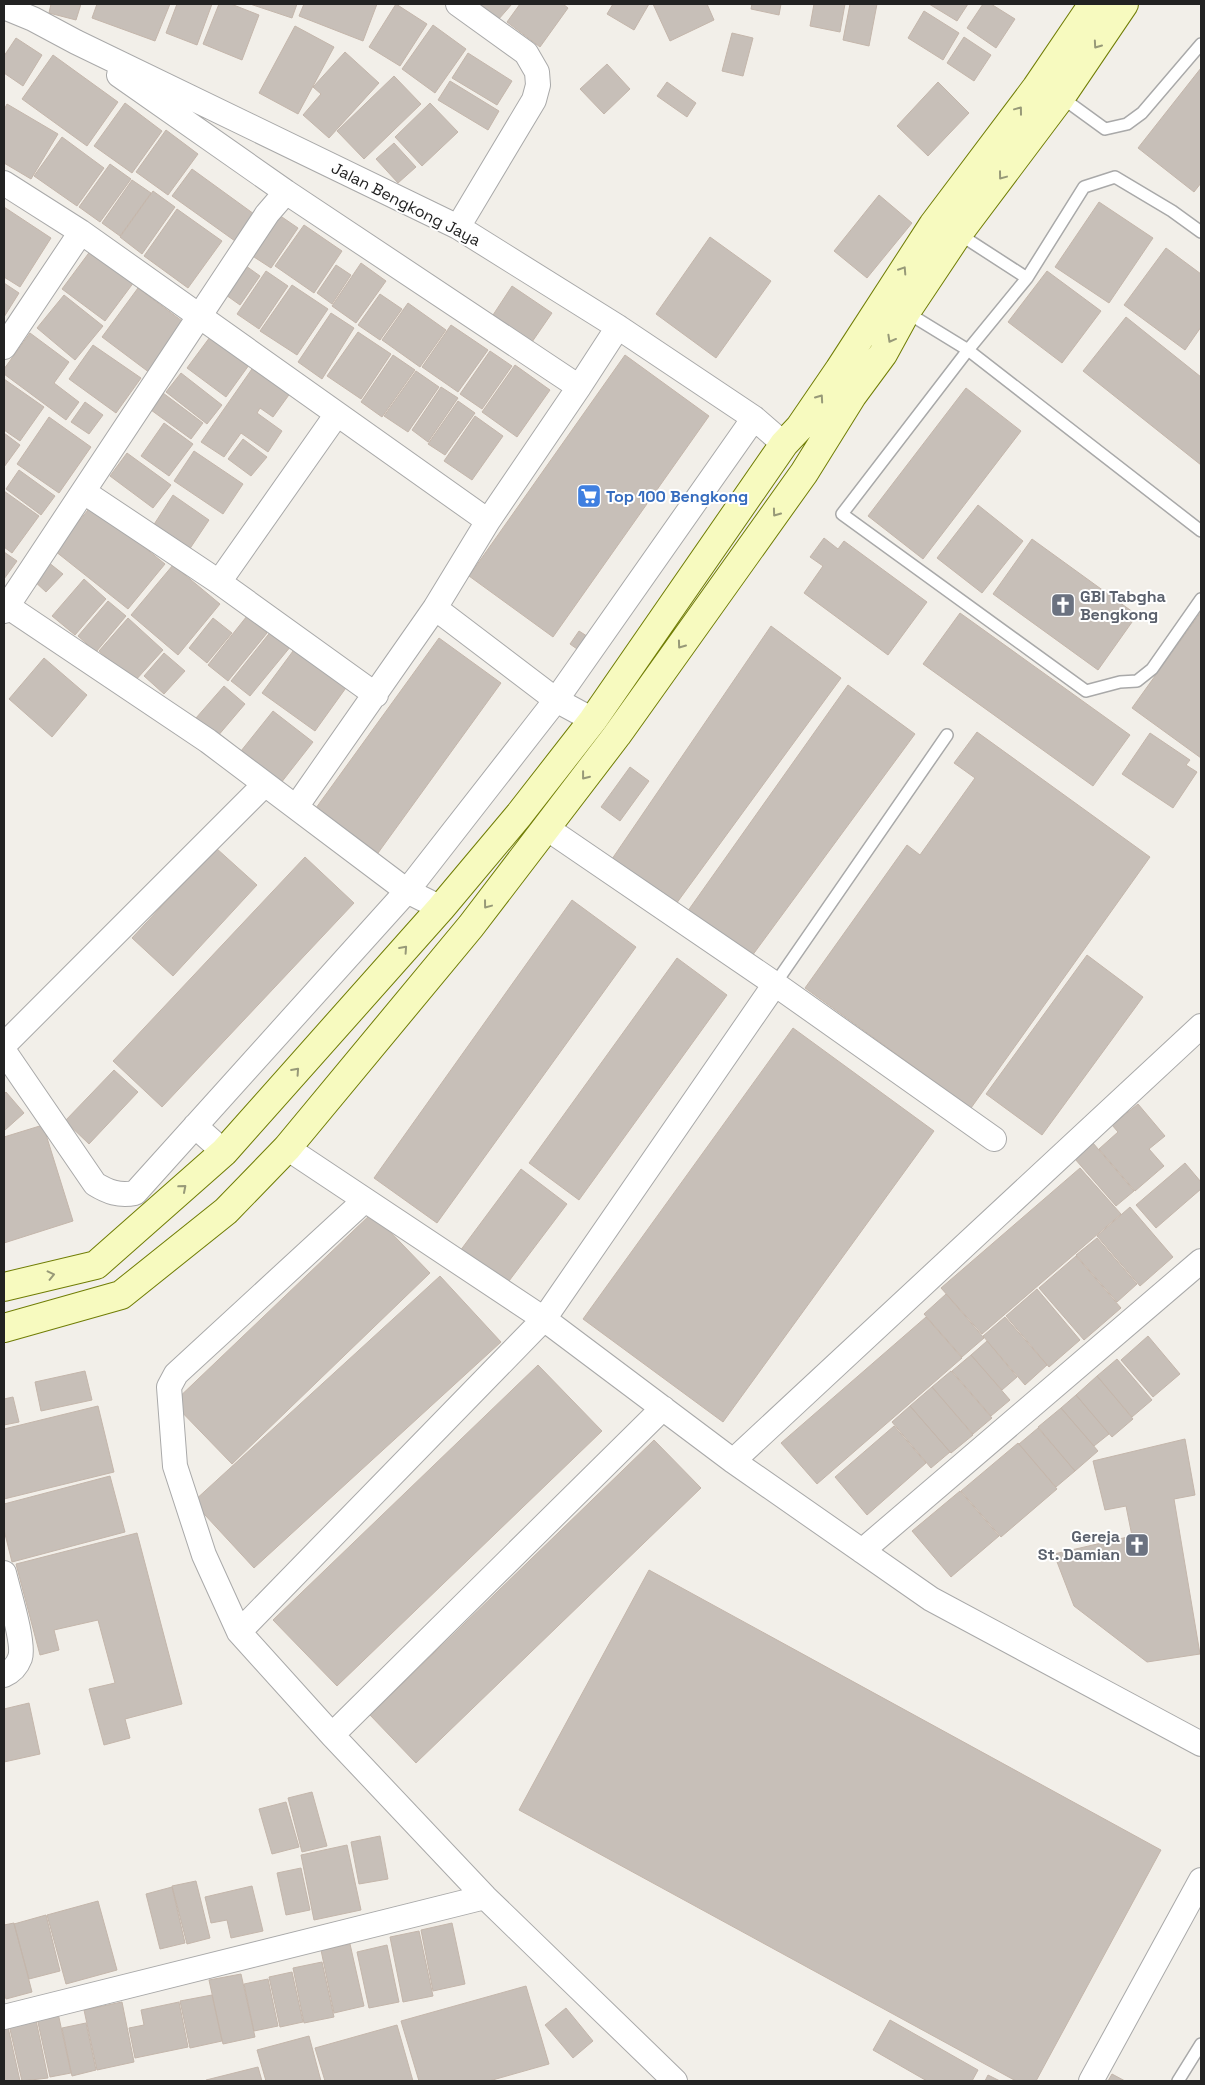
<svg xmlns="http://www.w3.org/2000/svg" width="1205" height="2085" font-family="'Space Grotesk',sans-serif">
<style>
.building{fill:#c7bfb8;stroke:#c4b6ab}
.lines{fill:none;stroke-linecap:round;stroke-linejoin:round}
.lane-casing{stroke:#a9a9a9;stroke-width:14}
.street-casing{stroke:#a9a9a9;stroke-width:26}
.secondary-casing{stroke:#707d05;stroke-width:30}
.lane{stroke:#fff;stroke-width:11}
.street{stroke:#fff;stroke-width:24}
.secondary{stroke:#f7fabf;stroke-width:28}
.oneway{stroke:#979978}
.labels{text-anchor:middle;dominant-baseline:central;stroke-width:4;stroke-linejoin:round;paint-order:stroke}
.street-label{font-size:16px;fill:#222;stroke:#fff}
.shop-label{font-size:16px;font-weight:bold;fill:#366cbe;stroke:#fff;text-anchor:start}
.worship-label{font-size:16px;font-weight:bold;fill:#5b616d;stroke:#fff;text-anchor:start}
</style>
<rect width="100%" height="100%" fill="#f2efe9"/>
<!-- building -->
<path class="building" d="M51 4H81L76 20 49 13Z
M97 4H170L155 41 92 18Z
M177 4H212L197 45 166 33Z
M219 4H231L259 15 242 60 203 44Z
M250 4H297L292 18Z
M304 4H377L363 41 299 16Z
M396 4 427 24 400 66 369 47Z
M480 4H512L498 20Z
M520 4H563L568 8 540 47 507 22Z
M613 4H649L634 30 607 14Z
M653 4H707L714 20 670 41Z
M752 4H781L779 15 751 9Z
M814 4H845L840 32 810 26Z
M850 4H877L869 46 843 40Z
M929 4H968L957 21Z
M983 4H991L1015 19 996 48 967 28Z
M924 11 959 33 943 60 908 38Z
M433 25 466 49 435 93 402 69Z
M295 26 334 47 298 114 259 93Z
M732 33 753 38 743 76 722 71Z
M964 37 991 55 974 81 947 63Z
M16 38 42 55 23 86 4 73V56Z
M345 52 379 83 329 138 303 115 321 94 313 87Z
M468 53 512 81 497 105 452 78Z
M53 55 118 102 87 146 22 99Z
M607 64 630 89 604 114 580 89Z
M1201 68V183L1194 192 1138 148Z
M394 76 421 104 364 159 337 131Z
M450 81 499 111 488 130 438 100Z
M667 82 696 103 687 117 657 96Z
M938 82 969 113 928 156 897 126Z
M125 103 162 131 132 173 94 146Z
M430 103 458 132 422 166 395 137Z
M7 104 58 134 31 179 4 163V110Z
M166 130 198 154 168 195 136 172Z
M62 137 104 168 77 206 34 176Z
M394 143 416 167 398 183 376 159Z
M110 164 131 179 100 222 79 207Z
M192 169 254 214 235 241 172 196Z
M132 180 151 193 120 236 102 223Z
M153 191 175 207 142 254 120 237Z
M879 195 912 223 867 278 834 251Z
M1099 202 1153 238 1109 303 1055 267Z
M4 207 51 238 20 287 4 277Z
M177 209 222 241 188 288 144 256Z
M279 215 298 228 271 268 251 255Z
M304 225 342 251 314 293 275 266Z
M710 237 771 281 716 358 656 314Z
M1166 248 1201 274V327L1185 350 1124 305Z
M91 250 134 282 105 321 62 289Z
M361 263 386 281 356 323 332 306Z
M336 265 351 275 332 304 317 293Z
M246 266 260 276 240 305 226 295Z
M266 271 288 286 259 329 237 314Z
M1047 271 1101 311 1062 363 1008 322Z
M4 283 19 293 4 317Z
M292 285 328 309 297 355 260 331Z
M512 286 552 313 532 342 493 315Z
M138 288 186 324 150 373 102 337Z
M380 294 402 309 380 340 358 325Z
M64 295 103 326 75 360 37 328Z
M408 303 446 330 420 367 382 340Z
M331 313 354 328 322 379 298 362Z
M1126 317 1201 377V465L1083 371Z
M451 325 488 350 458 392 422 367Z
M358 332 391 354 361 399 327 376Z
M30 333 69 362 54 383 79 402 66 420 4 374V369Z
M210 337 249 365 226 397 187 368Z
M93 345 141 378 116 413 69 379Z
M490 351 512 366 482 409 460 394Z
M393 355 415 370 382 417 361 402Z
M625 355 709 416 553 637 469 576Z
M515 365 550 390 517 437 482 412Z
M254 366 291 392 273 417 260 408 257 413 282 431 268 452 241 433 224 457 201 442Z
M416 371 439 387 408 432 384 416Z
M181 373 222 405 207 424 166 392Z
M4 379 44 407 20 441 4 430Z
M441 387 458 398 428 442 412 430Z
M966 388 1021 431 923 559 868 516Z
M163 393 203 423 191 439 151 410Z
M458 401 475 413 445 455 428 444Z
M85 402 103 415 89 434 71 422Z
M475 416 503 436 472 480 444 461Z
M49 417 91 447 59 493 17 464Z
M164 423 193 444 169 476 141 456Z
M4 433 20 445 4 467Z
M243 439 267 457 251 476 228 459Z
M194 451 243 484 223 514 174 481Z
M127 453 171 485 153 508 110 476Z
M19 470 55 496 41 515 6 489Z
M4 491 39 516 12 553 4 547Z
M173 495 209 520 189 550 153 526Z
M92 505 165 564 128 609 55 551Z
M978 505 1023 541 982 593 937 558Z
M824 538 838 549 844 541 927 602 888 655 804 593 823 566 810 557Z
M1032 539 1137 615 1098 670 993 594Z
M4 552 17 561 4 579Z
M48 562 63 574 46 592 32 579Z
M173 565 220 604 178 655 131 615Z
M84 579 106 599 75 635 52 616Z
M108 601 126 616 96 652 78 636Z
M1201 612V758L1132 708Z
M960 613 1130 735 1093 786 923 664Z
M247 616 267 633 228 681 208 665Z
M128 618 163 650 134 682 99 651Z
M213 618 232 633 207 663 189 648Z
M771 626 841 678 676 904 612 859Z
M272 630 291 646 250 696 231 681Z
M579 631 593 640 584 654 570 644Z
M439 638 501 683 378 853 316 808Z
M296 647 348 685 315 731 262 693Z
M164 653 185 671 164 694 144 676Z
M44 658 87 695 52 737 9 699Z
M848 685 915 734 749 960 685 915Z
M224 686 245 704 217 737 196 718Z
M273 711 313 742 277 788 237 756Z
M977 732 1150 857 971 1108 805 988 907 845 920 855 975 778 954 763Z
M1150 733 1190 760 1186 765 1197 772 1173 808 1122 774Z
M630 767 649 781 620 821 601 807Z
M216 848 257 885 173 976 132 938Z
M305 857 354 903 162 1107 113 1061Z
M572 900 636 947 437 1223 374 1178Z
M1087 955 1143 997 1042 1135 986 1094Z
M677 958 727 995 579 1200 529 1163Z
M793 1028 934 1131 723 1422 583 1319Z
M114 1070 138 1092 89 1144 65 1121Z
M6 1092 24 1113 5 1130 4 1094Z
M1138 1104 1165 1136 1149 1149 1164 1166 1135 1191 1099 1149 1118 1132 1112 1125Z
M43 1125 73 1221 4 1243V1137Z
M1093 1143 1134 1191 1116 1206 1075 1159Z
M1185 1163 1201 1182V1189L1156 1228 1136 1205Z
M1080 1168 1121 1214 982 1334 941 1288Z
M521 1169 567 1204 506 1285 460 1251Z
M1130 1207 1173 1257 1140 1286 1097 1236Z
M372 1213 430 1273 232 1464 173 1403Z
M1097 1238 1137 1284 1117 1302 1076 1255Z
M1076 1256 1121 1308 1084 1340 1039 1288Z
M440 1276 501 1342 254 1568 193 1502Z
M1037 1289 1080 1340 1049 1367 1006 1316Z
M946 1294 984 1338 962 1357 924 1314Z
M926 1317 962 1358 817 1484 781 1443Z
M1005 1317 1047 1365 1025 1385 983 1336Z
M1148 1336 1180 1374 1153 1397 1121 1360Z
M987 1341 1017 1377 1002 1390 971 1355Z
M971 1355 1010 1400 991 1416 952 1371Z
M1117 1359 1152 1400 1132 1417 1097 1376Z
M538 1365 602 1431 337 1686 273 1620Z
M85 1371 92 1400 41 1411 35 1382Z
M951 1371 992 1418 973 1434 932 1387Z
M1097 1376 1133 1419 1112 1437 1076 1395Z
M932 1387 973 1435 951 1453 910 1406Z
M1076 1395 1109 1434 1094 1446 1061 1408Z
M13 1397 19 1422 4 1425V1399Z
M98 1406 114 1472 4 1499V1429Z
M910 1406 950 1452 931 1468 892 1422Z
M1061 1408 1098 1451 1075 1471 1038 1427Z
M894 1426 926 1463 867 1515 835 1477Z
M1038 1428 1075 1471 1056 1487 1019 1444Z
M1185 1439 1195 1495 1174 1499 1200 1654 1147 1662 1074 1606 1054 1554 1132 1536 1126 1506 1105 1510 1093 1461Z
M654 1440 701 1488 416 1763 370 1715Z
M1018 1443 1057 1489 1001 1537 961 1491Z
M110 1476 125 1532 12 1562 4 1530V1504Z
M960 1491 999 1536 951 1577 912 1531Z
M137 1533 182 1704 125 1719 130 1738 104 1745 89 1689 115 1683 98 1620 54 1630 59 1650 40 1655 16 1564Z
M649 1570 1161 1850 1036 2081H1016L519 1810Z
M29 1703 40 1754 4 1762V1709Z
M312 1792 327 1846 302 1852 288 1798Z
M286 1802 299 1847 272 1854 259 1809Z
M380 1836 388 1879 359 1884 351 1842Z
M347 1845 361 1910 314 1920 301 1855Z
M301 1868 310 1910 286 1915 277 1873Z
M196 1881 210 1938 187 1944 172 1886Z
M252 1886 263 1931 231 1938 227 1920 211 1923 205 1897Z
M172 1887 185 1943 160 1949 146 1894Z
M98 1901 117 1970 66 1984 47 1915Z
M46 1915 60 1971 29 1979 14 1924Z
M14 1923 32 1992 6 1999 4 1992V1925Z
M452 1923 465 1984 433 1991 421 1930Z
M419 1931 433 1996 403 2002 390 1937Z
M350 1944 364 2006 334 2013 321 1950Z
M387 1945 399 2002 369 2008 357 1952Z
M322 1962 334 2017 304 2023 293 1968Z
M292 1972 303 2022 280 2027 269 1977Z
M241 1974 255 2037 223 2044 209 1980Z
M268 1979 278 2026 254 2031 244 1984Z
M526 1986 549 2064 489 2081H419L401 2021Z
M212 1995 222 2041 190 2048 180 2001Z
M122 2002 134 2062 97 2070 84 2010Z
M179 2002 188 2047 135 2058 129 2028 144 2025 141 2010Z
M566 2008 593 2041 573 2058 545 2025Z
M58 2013 71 2073 50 2077 37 2018Z
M36 2020 48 2078 22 2081 9 2025Z
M890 2020 978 2070 972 2081H927L873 2050Z
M86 2023 96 2070 72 2076 62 2028Z
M397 2025 413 2081H325L315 2048Z
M8 2027 20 2081H4V2028Z
M309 2036 321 2081H266L257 2050Z
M258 2067 262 2081H207L206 2080Z
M1112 2074 1125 2081H1108Z
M988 2075 1000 2081H985Z"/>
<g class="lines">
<defs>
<path id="lane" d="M1061 97 1105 129 1127 124 1142 113 1201 44
M1201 232 1172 211 1115 177 1084 187 1027 278 968 350 842 514 1086 691 1120 682 1137 681 1152 669 1201 599
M959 234 1027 278
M906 312 968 350 1201 531
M775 984 947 735
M1178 2081 1201 2044"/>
<path id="street" d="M4 7 33 19 76 42 458 227 618 327 754 418 784 444
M119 75 286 192 579 387 618 327
M4 183 81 232 488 521
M458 227 534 100 538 85 537 72 526 53 458 4
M4 347 81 232
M84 492 219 582 376 695
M219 582 337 414
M4 604 208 741 407 891 441 908
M435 608 556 700 593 720
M4 611 267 214 286 192
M296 807 435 608 488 521 579 387
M545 827 775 984 994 1139
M4 1045 265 784
M4 1051 95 1184C108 1192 119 1196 135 1193L407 891 556 700 754 418
M195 1126 224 1152
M287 1148 544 1319 733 1461 931 1599 1201 1744
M365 1200 176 1374 169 1387 175 1466 204 1555 239 1632 332 1735 485 1897 675 2081
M733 1461 1201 1026
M862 1551 1201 1261
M4 1573C8 1590 25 1644 20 1658 17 1666 11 1672 4 1675
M239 1632 544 1319 775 984
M332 1735 663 1408
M4 2017 485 1897
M1091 2081 1201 1880"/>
<path id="secondary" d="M4 1287 96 1265 224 1152 441 908 519 815 593 720 784 444 800 427 839 370 933 225 1036 88 1093 4
M4 1328 121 1295 226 1211 287 1148 471 926 617 735 804 473 852 396 883 354 906 312 958 234 1061 97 1124 4"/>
</defs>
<!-- lane casing -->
<use href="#lane" class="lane-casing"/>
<!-- street casing -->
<use href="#street" class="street-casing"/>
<!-- secondary casing -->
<use href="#secondary" class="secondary-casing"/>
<!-- lane -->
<use href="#lane" class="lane"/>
<!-- street -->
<use href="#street" class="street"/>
<!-- secondary -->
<use href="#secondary" class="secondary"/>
</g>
<!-- one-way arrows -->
<defs><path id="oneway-chevron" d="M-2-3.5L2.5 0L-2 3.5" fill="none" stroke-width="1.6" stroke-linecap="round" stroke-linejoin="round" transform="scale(1.25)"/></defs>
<g class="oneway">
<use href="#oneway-chevron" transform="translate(1097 45) rotate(125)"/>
<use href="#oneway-chevron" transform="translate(1019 110) rotate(-53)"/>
<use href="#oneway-chevron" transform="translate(1002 176) rotate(127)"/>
<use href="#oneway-chevron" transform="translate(903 270) rotate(-57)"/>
<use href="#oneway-chevron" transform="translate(891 339) rotate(119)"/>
<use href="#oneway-chevron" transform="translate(820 398) rotate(-55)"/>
<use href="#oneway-chevron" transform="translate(776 513) rotate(126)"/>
<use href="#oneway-chevron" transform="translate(681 645) rotate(126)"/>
<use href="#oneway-chevron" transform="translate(585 776) rotate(128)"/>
<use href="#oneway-chevron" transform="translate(487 905) rotate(127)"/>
<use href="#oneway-chevron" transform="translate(404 949) rotate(-48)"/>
<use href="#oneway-chevron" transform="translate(296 1071) rotate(-48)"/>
<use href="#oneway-chevron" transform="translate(183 1188) rotate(-41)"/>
<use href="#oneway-chevron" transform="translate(51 1275) rotate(-13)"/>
</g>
<!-- icons -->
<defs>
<symbol id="supermarket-square" viewBox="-11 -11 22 22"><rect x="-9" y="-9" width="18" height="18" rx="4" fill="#3f7fe0" stroke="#fff"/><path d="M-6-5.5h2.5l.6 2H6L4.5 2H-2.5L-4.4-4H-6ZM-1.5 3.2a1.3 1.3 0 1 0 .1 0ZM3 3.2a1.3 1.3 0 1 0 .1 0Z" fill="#fff"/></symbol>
<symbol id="church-square" viewBox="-11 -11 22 22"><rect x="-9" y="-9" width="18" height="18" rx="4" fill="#6b7280" stroke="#fff"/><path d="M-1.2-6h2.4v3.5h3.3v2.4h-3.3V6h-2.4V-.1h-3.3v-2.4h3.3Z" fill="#fff"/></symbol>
</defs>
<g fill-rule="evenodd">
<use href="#supermarket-square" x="575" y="482" width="28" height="28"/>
<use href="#church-square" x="1049" y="591" width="28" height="28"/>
<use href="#church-square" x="1123" y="1531" width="28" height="28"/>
</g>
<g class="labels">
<!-- street labels -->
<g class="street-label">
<text transform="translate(406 204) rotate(27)">Jalan Bengkong Jaya</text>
</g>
<!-- shop labels -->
<g class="shop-label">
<text x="606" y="496">Top 100 Bengkong</text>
</g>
<!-- worship labels -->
<g class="worship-label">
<text x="1080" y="596">GBI Tabgha<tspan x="1080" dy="18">Bengkong</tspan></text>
<text x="1120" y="1536" text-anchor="end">Gereja<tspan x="1120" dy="18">St. Damian</tspan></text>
</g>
</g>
<!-- border -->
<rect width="1205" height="2085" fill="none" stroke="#222222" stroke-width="10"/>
</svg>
